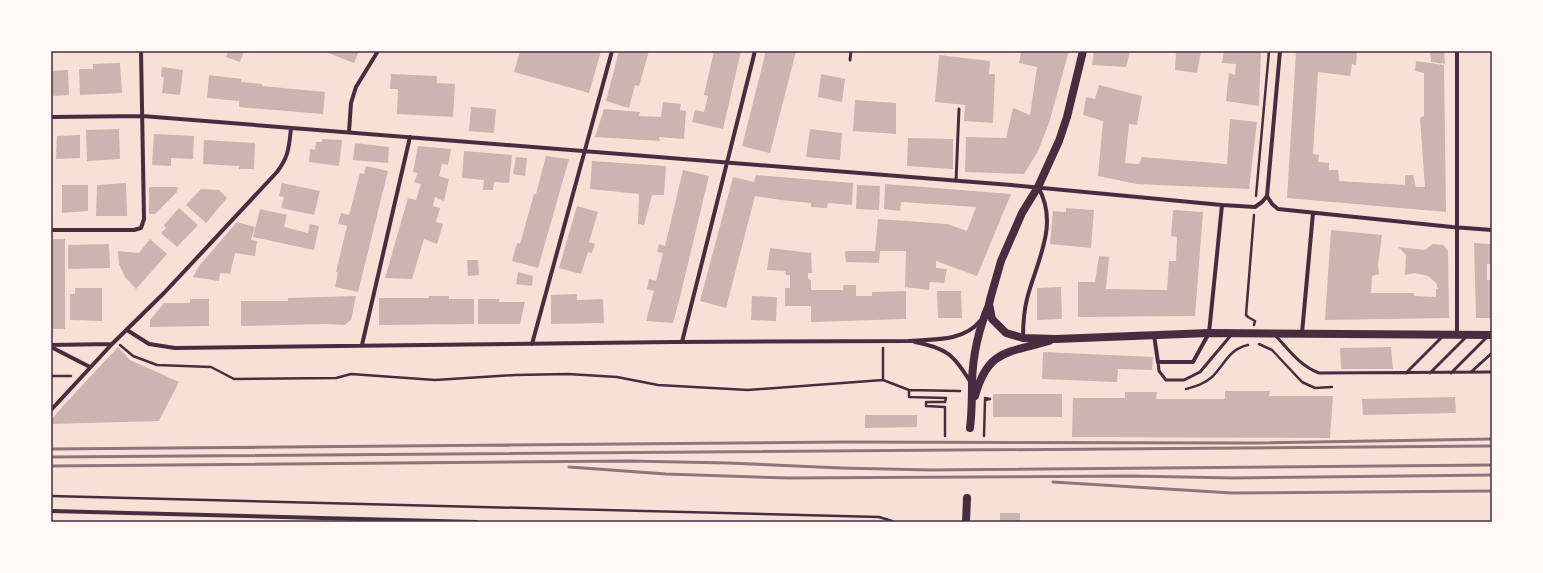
<svg xmlns="http://www.w3.org/2000/svg" width="1543" height="573" font-family="'Fira Sans',sans-serif">
<style>
.building{fill:#ccb4b1}
.lines{fill:none;stroke-linecap:round;stroke-linejoin:round}
.path{stroke:#4a2c40;stroke-width:2.5}
.service{stroke:#4a2c40;stroke-width:3}
.minor{stroke:#4a2c40;stroke-width:4}
.secondary{stroke:#4a2c40;stroke-width:8}
.rail{stroke:#8f747c;stroke-width:3}
.neatline{fill:none;stroke:#4a2c40;stroke-width:1.5}
</style>
<rect width="100%" height="100%" fill="#f7e1d7"/>
<!-- building -->
<path class="building" d="M228 51H244L240 62 226 57Z
M323 51H359L354 63Z
M520 51H601L589 93 514 72Z
M619 51H649L639 86 635 85 629 108 606 101Z
M714 51H741L723 129 692 122 695 110 704 112 708 96 704 95Z
M766 51H796L770 153 742 146Z
M1021 51H1069L1049 123 1038 151 1024 174 965 172 966 137 1006 138 1013 108 1030 115 1037 67 1019 63Z
M1094 51H1130L1126 67 1092 65Z
M1176 51H1201L1197 73 1175 70Z
M1224 51H1261L1259 106 1226 101 1229 73 1235 75 1236 64 1222 63Z
M1296 51 1357 52 1356 65 1352 64 1350 76 1318 72 1313 154 1319 155 1318 162 1329 163V170H1338L1339 181 1405 185V175H1413L1416 187H1425L1420 118 1424 116V73L1415 71 1416 61 1444 65 1446 212 1287 198Z
M1430 51H1444L1445 64 1431 62Z
M939 55 990 61 989 74H995L993 123 964 121 965 105 935 102Z
M120 63 122 93 80 95 79 69H93V64Z
M162 67 183 70 180 95 162 93 164 77H161Z
M68 70 69 95 51 96V71Z
M391 74 437 76V83L455 84 453 117 397 114 398 89H390Z
M821 74 845 79 842 102 818 97Z
M209 75 242 79 241 82 262 84V86L325 92 323 114 239 107V101L207 98Z
M1099 85 1142 96 1137 125 1129 124 1125 163 1139 164 1142 157 1227 164 1230 119 1257 122 1249 189 1137 184 1098 176 1103 121 1083 115 1086 97 1095 99Z
M855 100 896 103V134L853 131Z
M663 102 681 104 680 110 686 111 684 139 659 137 660 141 595 137 604 109 640 112 639 116 661 117Z
M471 107 496 109 494 133 469 131Z
M119 129 120 159 87 161 86 130Z
M810 129 842 133 840 160 806 157Z
M154 134 194 136 193 159 171 158V166L152 165Z
M80 135V158L56 159 57 136Z
M908 138 953 139V169L907 166Z
M322 139 342 140 339 166 309 162 310 149 315 150 316 142H322Z
M204 140 255 143 254 169H239V166L203 164Z
M355 143 389 147 388 163 353 160Z
M418 146 451 149 448 165 442 164 439 176 449 179 444 201 435 197 433 206 440 208 436 222 443 224 437 244 424 239 412 279 385 278 408 198 416 200 421 184 414 182 418 173 413 172Z
M464 151 512 155 509 183 494 182 493 190H483L484 180 462 178Z
M546 156 569 159 538 268 512 261 517 243 520 244 534 194H536Z
M516 157 527 158 525 176 513 174Z
M592 161 666 166 664 195H652L644 225 638 224 639 194 590 189Z
M366 166 388 171 358 292 335 287 338 272H336L347 226 338 224 341 213 349 215 360 173 364 174Z
M683 170 709 176 680 297 673 323 646 321 654 291 647 289 649 279 656 281 663 253 657 252 659 244 665 246Z
M756 175 853 183 852 205 828 203 827 208 811 207V203L781 200 755 196 726 308 700 301 733 177 754 182Z
M126 183 127 216H96L97 185Z
M282 183 320 191 314 215 281 208 284 197 279 196Z
M885 184 1011 194 977 276 936 261V268L947 269 944 283 930 282 929 290 905 287 906 251H880L879 263 846 262 845 251H875L878 219 947 224 967 231 976 207 901 202 900 211 884 209Z
M62 185H88V211L62 213Z
M857 185 880 186 879 210 856 209Z
M149 187H178L177 192 155 214H149Z
M201 189 219 190 227 198 206 223 186 205Z
M577 206 598 212 589 242 595 244 592 253 588 252 581 274 559 268Z
M179 208 198 225 177 247 161 233 166 228 164 225Z
M1066 208 1094 210 1091 248 1050 244 1053 211 1066 212Z
M260 209 287 215 284 227 308 233 310 224 319 226 314 250 253 237Z
M1173 210 1203 212 1195 316 1078 317V282H1095L1099 256 1109 257 1106 289 1167 290 1169 261H1176L1177 237 1171 236Z
M237 222 255 227 251 240 257 241 255 256 235 253 230 274 220 273 219 281 193 277 199 266Z
M1331 230 1382 235 1378 265 1379 274 1372 276 1371 293H1414V296L1436 297V289H1438L1436 283 1428 276 1415 273 1405 275 1406 255 1398 247 1425 250 1433 244 1443 245 1448 251 1449 318 1325 320Z
M51 239H65V329H51Z
M150 239 167 254 136 289 125 277 119 264 118 251 139 253Z
M1474 243 1492 244V264H1487V280H1492V318H1476Z
M109 244 110 268 68 269V245Z
M770 248 811 253 812 273H808V279L811 280V290H843V285H856V296H872V292L906 291V319L811 322V306H785V288H790V275H786L785 271 767 270Z
M467 260H478L479 275 468 276Z
M518 272 533 276 532 286 516 284Z
M1061 287 1062 319 1037 320V288Z
M75 288H102V321L70 320V294H75Z
M937 291H961L962 318H938Z
M577 294V300L603 299 604 323 551 324V295Z
M356 296 351 320 345 325 326 324 241 326V301H288V298Z
M429 296H449V299H474V324L379 325V298H429Z
M752 296 777 297 776 321 751 320Z
M190 299H209V326L150 327V320L164 303H190Z
M478 299H499V302H525L520 324H478Z
M118 347 130 360 179 382 159 421 51 424V420L63 406Z
M1391 347 1393 369H1341L1340 348Z
M1043 352 1153 357 1152 370 1118 369 1117 382 1042 379Z
M1225 391H1270L1269 396H1333L1330 438 1072 437 1073 398H1125V392H1157L1156 399H1225Z
M993 394H1062V417H993Z
M1455 397 1456 413 1363 415 1362 399Z
M865 415H917V427L865 428Z
M1000 513H1020V522H1000Z"/>
<g class="lines">
<!-- path -->
<path class="path" d="M1256 196 1269 51
M1254 215 1246 315 1248 317 1255 321 1254 325
M1259 344 1272 350 1302 382 1315 388 1332 387
M120 345 133 356 157 365 211 367 234 379 336 378 351 374 435 380 515 375 568 374 617 377 658 385 748 390 883 380V348
M51 376H71
M883 380 909 390 960 391
M1186 389C1196 386 1204 384 1212 377 1225 364 1229 349 1248 345
M909 390V397L946 398 945 402H926V406L945 407V436
M984 436 985 400 990 399 985 398
M51 496 879 517 892 521 893 522"/>
<!-- service -->
<path class="service" d="M850 60 851 51
M956 181 959 109
M1275 335C1288 349 1300 366 1319 373L1492 372
M1158 362 1159 371 1166 380H1184L1200 372 1232 334
M1471 372 1492 353
M1406 373 1443 336
M1430 373 1467 336
M1451 373 1488 336"/>
<!-- minor -->
<path class="minor" d="M1457 51V335
M51 117 142 116 1011 185 1222 205
M349 132 351 103 356 87 378 51
M1267 196 1272 204 1278 209 1452 227 1492 230
M1267 196 1280 51
M51 230H134L141 228 144 219 141 51
M127 330 149 344 175 348 673 342 908 341C933 339 963 342 980 321
M1302 333 1313 213
M1154 335 1158 362H1193L1209 333 1222 205 1255 207 1262 202 1267 196
M1023 338C1023 323 1024 309 1028 295 1038 259 1059 223 1038 187
M682 342 755 51
M915 342C947 348 954 355 971 383
M532 344 612 51
M51 345 112 344
M362 345 410 137
M51 347 90 367
M51 410 112 344 164 293 277 172C289 156 289 147 291 128
M51 511 476 522"/>
<!-- secondary -->
<path class="secondary" d="M1083 51 1067 117 1059 141 1038 187 1022 213 1001 261 991 296 989 304 992 319 1006 333 1023 338 1056 339 1209 333 1492 335
M975 396C988 349 1008 353 1049 341
M970 428C972 412 972 397 972 381 973 356 979 328 989 305
M966 522 967 498"/>
<!-- rail -->
<path class="rail" d="M51 449 843 442 1256 443 1492 439
M51 457 1492 446
M51 466 629 461 728 463 841 468 930 470 1492 465
M569 467 666 474 788 478 1131 476 1234 478 1492 475
M1053 482 1232 493 1492 491"/>
</g>
<!-- border -->
<rect width="1543" height="573" fill="none" stroke="#fffaf5" stroke-width="104"/>
<rect x="52" y="52" width="1439" height="469" class="neatline"/>
</svg>
